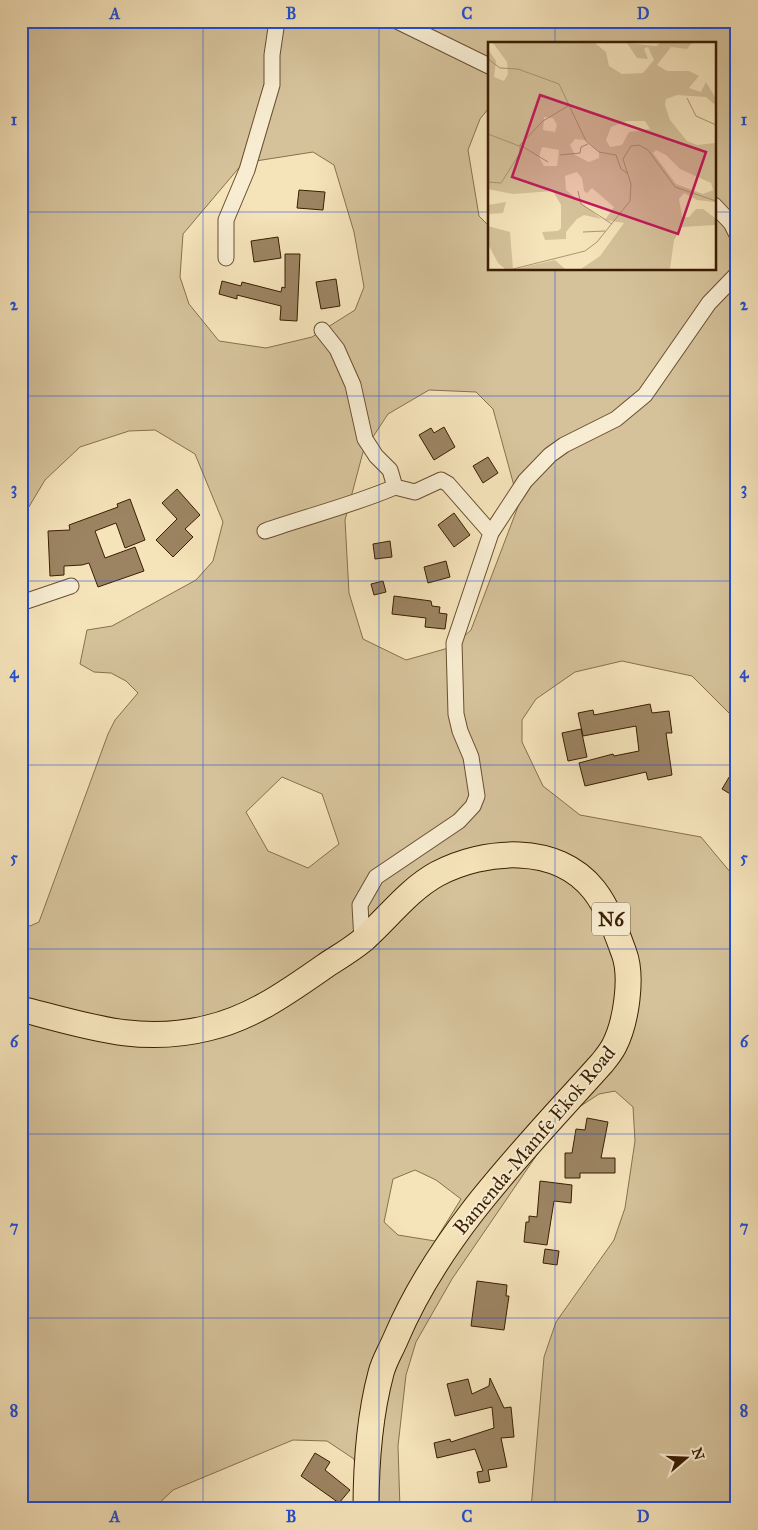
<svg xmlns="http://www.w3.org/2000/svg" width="758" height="1530" font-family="'IM FELL Great Primer',serif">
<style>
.green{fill:#d5c29b;stroke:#88704e;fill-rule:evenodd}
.building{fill:#9c8462;stroke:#3b1e02}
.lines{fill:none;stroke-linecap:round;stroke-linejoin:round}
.minor-casing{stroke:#6a4f30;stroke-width:17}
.trunk-casing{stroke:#3b1e02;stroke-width:27}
.minor{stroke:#f8edd2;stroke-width:15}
.trunk{stroke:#f5e3ba;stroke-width:25}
.grid{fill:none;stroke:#1d4ed8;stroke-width:1;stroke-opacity:0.55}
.labels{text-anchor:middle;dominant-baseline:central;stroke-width:4;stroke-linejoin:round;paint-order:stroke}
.shield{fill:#f8edd2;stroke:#745c40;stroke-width:1}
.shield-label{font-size:19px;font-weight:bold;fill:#3b1e02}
.street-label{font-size:20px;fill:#3b1e02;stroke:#f8edd2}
.inset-road{fill:none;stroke:#ab9470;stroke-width:1}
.view{fill:#c2185b;fill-opacity:0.15;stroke:#c2185b;stroke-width:2.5}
.inset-edge{fill:none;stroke:#3b1e02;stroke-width:2.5}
.neatline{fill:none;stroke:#1d4ed8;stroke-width:2}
.grid-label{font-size:16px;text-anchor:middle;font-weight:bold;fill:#1d4ed8}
</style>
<rect width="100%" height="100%" fill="#f5e3ba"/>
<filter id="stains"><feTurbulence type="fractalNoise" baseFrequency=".004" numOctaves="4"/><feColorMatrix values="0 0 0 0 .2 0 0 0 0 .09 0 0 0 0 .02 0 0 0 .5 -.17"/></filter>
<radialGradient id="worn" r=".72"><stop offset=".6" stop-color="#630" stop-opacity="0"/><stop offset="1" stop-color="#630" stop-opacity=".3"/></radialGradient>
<!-- green -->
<path class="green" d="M21 21H737V721L692 676 622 661 575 672 536 699 522 720V742L543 786 580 815 701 837 731 873 737 888V1509H531L544 1357 556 1322 614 1240 625 1208 635 1141 633 1107 615 1091 599 1094 570 1113 547 1140 452 1279 416 1342 406 1375 398 1446 400 1509H354L360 1491 354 1459 327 1441 293 1440 173 1490 153 1509H21V922L30 926 39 922 108 734 115 720 138 693 126 681 111 673 94 672 80 664 87 630 112 626 196 580 213 561 223 522 195 454 155 430 129 431 80 447 45 480 21 520ZM489 44H714V269H489V226L479 216 468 150 480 119 489 108ZM313 152 334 165 354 232 364 287 355 310 312 337 266 348 219 341 189 304 180 277 183 234 243 163ZM429 390 476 392 493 409 519 504 471 630 452 647 406 660 363 639 349 593 345 520 363 452 388 414ZM282 777 322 794 339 844 308 868 268 851 246 812ZM415 1170 436 1180 461 1199 435 1241 398 1235 384 1222 393 1179Z"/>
<!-- building -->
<path class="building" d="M299 190 325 192 323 210 297 208Z
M278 237 281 258 254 262 251 241Z
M285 254H300L297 321 280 320 281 306 237 295V299L219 294 222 281 241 286 242 282 281 292 282 287 285 288Z
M336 279 340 306 321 309 316 282Z
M444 427 455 447 434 460 419 435 431 428 434 433Z
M488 457 498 473 483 483 473 466Z
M177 489 200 515 185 529 193 537 173 557 156 540 177 519 162 503Z
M130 499 145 540 125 548 116 523 95 531 105 558 135 547 144 571 98 587 89 563 82 565 64 566V575L50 576 48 531 70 530 69 525 118 507 117 504Z
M454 513 470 535 454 547 438 525Z
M390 541 392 557 375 559 373 544Z
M446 561 450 577 428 583 424 567Z
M383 581 386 592 374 595 371 584Z
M394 596 431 601 432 606 440 607 439 613 447 614 445 629 425 627 426 618 392 614Z
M650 704 652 713 669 711 672 733H666L672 775 648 780 646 772 585 786 579 763 613 754 614 756 639 751 636 726 583 736 578 713 593 710 594 715Z
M581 729 587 757 568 761 562 733Z
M737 764V798L722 789Z
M587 1118 608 1122 601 1158H615V1173H580V1178H565V1153H572L576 1129 585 1130Z
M540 1181 572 1185 571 1203 554 1201 547 1245 524 1242 526 1222H529V1216L537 1217Z
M545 1249 559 1251 557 1265 543 1263Z
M477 1281 507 1285 506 1296H509L504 1330 471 1326Z
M490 1378 504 1408 511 1407 514 1437 501 1438 507 1467 488 1470 490 1481 479 1483 477 1472 483 1471 475 1449 437 1458 434 1443 450 1439 451 1442 494 1428 492 1407 455 1416 447 1384 468 1379 472 1394 489 1386Z
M315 1453 330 1462 325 1470 350 1490 339 1503 301 1476Z"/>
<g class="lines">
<defs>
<path id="minor" d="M397 21 489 66
M714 205 731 223 737 235
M226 258V220L247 170 272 85V55L277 21
M322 330 337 349 353 385 365 439 376 456 390 470 395 487 415 492 441 480 448 484 491 533
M265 531C308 516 353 505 395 487
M21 603 71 586
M362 941 360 905 376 877 459 821 473 806 477 796 471 757 460 731 456 714 454 643 491 533 525 481 550 455 564 445 616 419 645 395 709 303 737 274"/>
<path id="trunk" d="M21 1009C87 1026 140 1045 208 1028 252 1018 289 991 325 966 337 958 351 950 363 940 387 919 408 890 437 874 484 849 557 843 594 890 608 908 616 931 624 953 633 977 626 1023 614 1046 611 1052 606 1058 602 1063 526 1148 441 1232 396 1338 391 1350 384 1361 381 1373 369 1418 366 1463 366 1509"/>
</defs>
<!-- minor casing -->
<use href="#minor" class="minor-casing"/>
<!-- trunk casing -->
<use href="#trunk" class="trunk-casing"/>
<!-- minor -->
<use href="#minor" class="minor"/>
<!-- trunk -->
<use href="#trunk" class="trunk"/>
</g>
<!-- grid -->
<path class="grid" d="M203 21V1509M379 21V1509M555 21V44M21 212H489M714 212H737M555 269V1509M21 396H737M21 581H737M21 765H737M21 949H737M21 1134H737M21 1318H737"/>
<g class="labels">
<!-- shield labels -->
<rect class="shield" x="592" y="902.5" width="38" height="33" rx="4"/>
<g class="shield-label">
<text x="611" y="919">N6</text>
</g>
<!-- street labels -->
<g class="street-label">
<text transform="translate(534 1140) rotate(-50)">Bamenda-Mamfe Ekok Road</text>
</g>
</g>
<!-- overview -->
<g transform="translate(488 42)">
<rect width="228" height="228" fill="#f5e3ba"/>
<path d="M5 1H107L118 10 121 24 134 32 155 31 166 18 160 5 156 7 160 17 149 16 139 1 168 4 172 1H204L199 7 183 5 169 23 179 29H201L211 34 201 46 213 50 218 40 227 55V63L218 55 189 53 178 57 177 63 182 78 199 99 209 103 227 101V160L209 158 196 151 191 157 194 175H201L208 167H215L227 176V183L194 185 186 198 182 227H93L112 214 136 181 117 178 126 165 104 146 99 151 96 149 94 136 89 130 77 134 78 148 113 177 96 173 89 177 78 190V197L57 198 54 190 70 189 73 186V163L65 149 25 152 0 147V7L8 19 6 35 16 39 20 32 19 20ZM56 75 65 76 69 83 67 90 55 88ZM139 79H157L162 87 141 90 134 103 122 105 118 98 123 85ZM87 97 98 98 111 110V116L101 120 87 113 82 103ZM54 105 71 108 69 124H56L51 115ZM168 108 178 113 192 127 223 141 225 148 215 152 188 142 165 111ZM18 160 15 171 0 172V163ZM0 184 22 190 25 227H17L10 221 0 202ZM67 218 77 227H28Z" fill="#d5c29b" fill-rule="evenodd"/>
<path class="inset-road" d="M0 17 12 26 30 27 71 42 98 99 111 110 128 113 133 127 139 131M199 56 208 74 228 83M0 92 31 104 55 79 80 64M72 113 92 111 93 105 100 102M0 140 13 141 32 111V103L60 120M90 149 93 162 124 182M95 190 117 189M25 227 97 209 109 200 142 159 143 142 135 117 143 104 151 103 160 108 187 145 228 159"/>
<path class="view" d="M52 53 218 110 190 192 24 135Z"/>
<rect width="228" height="228" class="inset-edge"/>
</g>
<!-- margin -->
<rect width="758" height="1530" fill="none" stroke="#f5e3ba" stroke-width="55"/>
<!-- north arrow -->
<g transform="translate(686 1458) rotate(71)" stroke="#f8edd2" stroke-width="4" paint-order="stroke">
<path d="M0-4L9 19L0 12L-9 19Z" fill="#3b1e02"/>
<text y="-8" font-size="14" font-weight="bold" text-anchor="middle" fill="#3b1e02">N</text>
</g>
<rect x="28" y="28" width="702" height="1474" class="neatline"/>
<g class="grid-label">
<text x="115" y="19">A</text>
<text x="291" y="19">B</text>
<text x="467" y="19">C</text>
<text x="643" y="19">D</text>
<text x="14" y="125">1</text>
<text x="744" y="125">1</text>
<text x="14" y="310">2</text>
<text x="744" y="310">2</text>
<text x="14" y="494">3</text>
<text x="744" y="494">3</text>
<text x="14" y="678">4</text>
<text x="744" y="678">4</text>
<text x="14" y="863">5</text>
<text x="744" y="863">5</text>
<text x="14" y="1047">6</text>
<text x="744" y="1047">6</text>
<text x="14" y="1232">7</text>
<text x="744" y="1232">7</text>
<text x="14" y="1416">8</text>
<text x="744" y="1416">8</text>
<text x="115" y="1522">A</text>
<text x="291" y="1522">B</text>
<text x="467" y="1522">C</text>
<text x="643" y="1522">D</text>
</g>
<rect width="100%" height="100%" filter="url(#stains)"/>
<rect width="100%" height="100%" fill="url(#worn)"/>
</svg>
